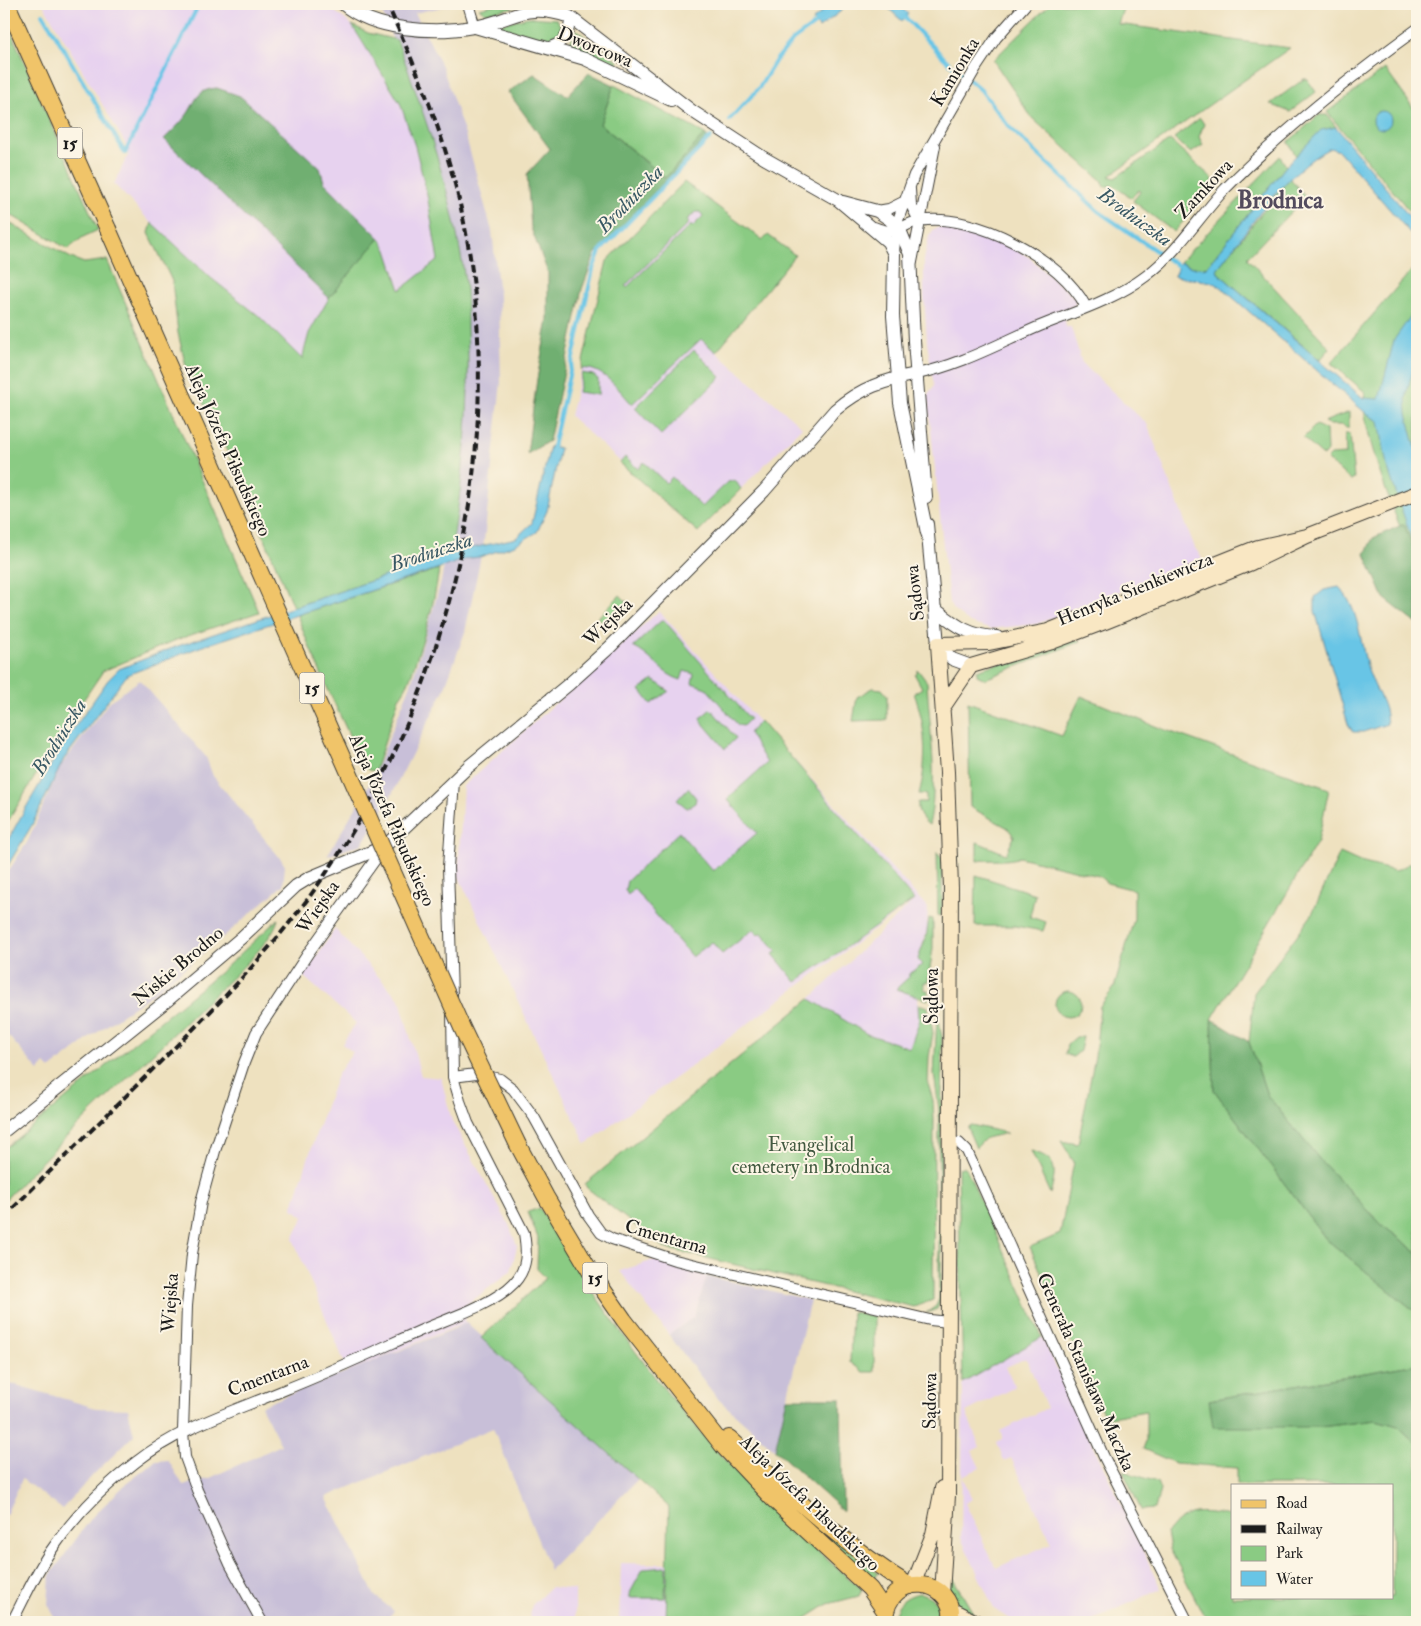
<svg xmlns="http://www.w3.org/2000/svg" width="1421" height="1626" font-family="'IM FELL Double Pica',serif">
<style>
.built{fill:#e7d2ef;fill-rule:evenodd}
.industrial{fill:#c8bfd8}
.green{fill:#8acb83;stroke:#537450;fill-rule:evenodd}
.forest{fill:#6faf71;stroke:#466646}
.water{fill:#68c5e6;stroke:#427081}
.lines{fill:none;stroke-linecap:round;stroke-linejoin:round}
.stream{stroke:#68c5e6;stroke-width:4}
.minor-casing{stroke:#3c3a34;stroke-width:12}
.tertiary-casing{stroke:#3c3a34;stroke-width:14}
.secondary-casing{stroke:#3c3a34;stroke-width:16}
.primary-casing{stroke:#3c3a34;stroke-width:18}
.minor{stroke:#fff;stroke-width:10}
.tertiary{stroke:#fff;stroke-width:12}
.secondary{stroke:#f9e7c3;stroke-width:14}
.primary{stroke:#f0c469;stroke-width:16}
.rail{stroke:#1c1c1c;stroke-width:4;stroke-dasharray:8 4;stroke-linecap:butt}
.primary-bridge-casing{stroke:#3c3a34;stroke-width:18;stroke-linecap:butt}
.primary-bridge{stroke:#f0c469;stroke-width:16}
.labels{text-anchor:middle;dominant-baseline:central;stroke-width:4;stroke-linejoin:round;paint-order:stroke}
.shield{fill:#fcf5e5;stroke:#5f5d58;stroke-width:1}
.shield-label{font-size:18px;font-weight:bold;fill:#1c1c1c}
.street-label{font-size:19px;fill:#1c1c1c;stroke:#fcf5e5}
.park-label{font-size:19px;fill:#425940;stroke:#fcf5e5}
.water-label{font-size:20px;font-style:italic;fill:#375763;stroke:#fcf5e5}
.district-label{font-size:24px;font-weight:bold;fill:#534b5d;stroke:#fcf5e5}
</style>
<rect width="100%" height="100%" fill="#fcf5e5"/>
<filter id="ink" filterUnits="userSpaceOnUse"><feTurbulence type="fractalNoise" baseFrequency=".02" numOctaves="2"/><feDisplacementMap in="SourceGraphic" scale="10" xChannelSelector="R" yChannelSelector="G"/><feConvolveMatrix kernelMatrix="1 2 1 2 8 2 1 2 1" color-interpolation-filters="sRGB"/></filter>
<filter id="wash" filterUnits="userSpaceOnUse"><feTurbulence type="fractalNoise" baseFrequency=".0096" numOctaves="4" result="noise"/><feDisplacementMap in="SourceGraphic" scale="20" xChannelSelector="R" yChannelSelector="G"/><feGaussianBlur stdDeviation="1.12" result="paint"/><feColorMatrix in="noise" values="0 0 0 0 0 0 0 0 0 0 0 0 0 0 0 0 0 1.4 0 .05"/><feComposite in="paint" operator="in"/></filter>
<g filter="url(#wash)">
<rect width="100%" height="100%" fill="#eee1bf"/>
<!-- built -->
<path class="built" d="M43 4H325L352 25 400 103 415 146 427 194 438 260 400 291 387 250 380 238 329 298 309 333 303 359 298 356 259 316 211 278 160 232 114 184 128 155 125 143Z
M684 182 763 240 768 235 795 255 716 352 802 427 698 532 570 416 607 261Z
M940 227H948L1009 245 1030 258 1076 299 1075 305 1064 311 1066 327H1071L1082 363 1147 424 1195 548 1202 558 1037 624 990 629 970 623 953 610 949 602 929 411 928 394 934 386 927 342 924 296V260L929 236 934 229Z
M659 611 928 908 927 930 918 959 922 965 909 975 910 976 897 989 918 995 919 1022 910 1048 867 1034 810 999 913 901 586 1144 458 875 463 786Z
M335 929 400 1000 421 1076 441 1078 452 1121 509 1225 517 1246 511 1271 465 1306V1323L348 1371 293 1239 304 1216 292 1209 316 1134 337 1075 353 1052 342 1044 356 1023 303 976Z
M654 1260 707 1276 694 1317 669 1335 620 1271Z
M1042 1337 1161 1589 1088 1622H1014L994 1609 961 1538 963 1383ZM1026 1358 1047 1408 1000 1431 1003 1439 997 1442 1004 1461 1011 1458 1052 1543 996 1568 965 1503 972 1499 962 1476 980 1468 972 1451 980 1447 966 1412 1015 1387 1006 1367Z
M621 1563 668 1564 666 1622H619Z
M551 1587 575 1590V1622H529L532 1605Z"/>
<!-- industrial -->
<path class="industrial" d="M379 4 451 5 415 13 442 66 467 141 492 231 499 295 501 382 484 541 465 632 444 690 392 794 362 844 327 856 372 780 411 684 441 582 456 502 466 408 408 78Z
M140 680 206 757 213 776 281 859 285 866 283 885 228 933 155 992 92 1036 50 1069 45 1064 39 1071 4 1031V878L28 841 60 767 110 701Z
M707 1276 810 1300 775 1450 717 1398 669 1335 694 1317Z
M466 1322 638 1479 550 1570 493 1428 326 1497 375 1596 394 1611 384 1622H57L48 1604 50 1575 93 1516 126 1484 156 1461 168 1460 183 1485 210 1478 281 1445 261 1406 454 1329Z
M4 1384 16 1385 96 1408 128 1409 134 1435 94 1474 62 1509 22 1479 6 1515H4Z"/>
<!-- green -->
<path class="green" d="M497 4H530L485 13 479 8Z
M1050 4H1123L1124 6 1118 24 1290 48 1109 176 1115 178 1170 140 1212 178 1215 185 1174 232 1133 201 1140 192 1139 190 1131 198 1113 185 1104 187 1101 180 1032 118 993 60Z
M4 16 98 230 83 237 68 249 4 211Z
M529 17 557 19 562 29 559 37 549 41 497 27 498 24Z
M352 25 368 33 397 40C426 118 453 197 465 280 467 296 467 313 467 329 471 403 464 477 451 551L380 578 293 607 238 474 186 367 178 333 172 281 149 233 152 223 211 278 259 316 302 359 309 333 329 298 380 238 387 250 400 290 438 260 427 194 415 146 400 103Z
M576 30 618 61V64L568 45Z
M1385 69 1417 113V220L1327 112Z
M1304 79H1307L1316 92 1290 112 1270 104Z
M614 85 705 134 666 178 600 124Z
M1319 115H1327L1336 127 1321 130 1296 156 1288 142Z
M1200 118 1204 124 1199 137 1203 145 1191 153 1174 138Z
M1280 156 1286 166 1206 268 1192 267 1180 262Z
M1290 178 1305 197 1247 258 1330 348 1320 360 1218 273 1217 269Z
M684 182 763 240 768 235 795 255 716 352 701 339 632 404C619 390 601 365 581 369L607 261ZM696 212H700L703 216 692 227 691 225 627 287 625 286 689 223 687 220Z
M4 220 71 258 84 263 107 260 259 612 176 640 103 671 63 730 4 828Z
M1417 264V563C1401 536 1356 420 1365 392L1331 363Z
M694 350 721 377 661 435 635 408Z
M582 373 593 375 598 379V395L578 392Z
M1349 412V428H1346L1343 425H1330L1324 422Z
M1316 425 1326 430 1327 451 1323 456 1303 438Z
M1345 434H1350L1354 479 1351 481 1327 459 1331 455 1346 454Z
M625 457 638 469 644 462 666 483 672 477 702 507 728 482 735 480 741 489 698 532 620 463Z
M439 569C434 604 427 629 415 663 411 676 408 687 399 698L375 771 368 770C363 758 356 750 351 739 332 698 313 658 297 615Z
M620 595 631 606 610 627 597 618Z
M663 619 750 719 743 726 738 725 706 688 692 683 694 674 684 671 681 680C661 674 652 656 633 647Z
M1075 639 1081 641 985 679 977 675V670Z
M918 670 927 682C929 723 939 786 929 825 921 819 917 812 918 802H926V794H919C928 761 926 725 914 693L922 688 915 675Z
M653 680 669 691 651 704 640 690Z
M873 688 882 689 887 695V720L853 721 857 697Z
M1081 696 1160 728 1329 789 1318 841 1212 1019 1214 1090 1326 1239 1417 1313V1364L1209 1400 1284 1425 1321 1427 1376 1420 1398 1426 1417 1444V1622H1214L1203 1614 1170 1549 1167 1533C1187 1506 1202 1512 1232 1516V1513V1597H1392V1485H1237V1468L1175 1463 1143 1449 1146 1441V1411L1105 1418 1030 1247 1060 1234 1074 1162 1061 1141 1078 1144 1095 1056 1100 1006 1114 988 1134 919V890L1107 883 1099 876 1019 857C1011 862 988 859 977 861V842L1006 854 1014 837 1008 828 970 807 968 702 1062 736Z
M711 709 736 738 725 749 701 721 700 718Z
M760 721 914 900 796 982 773 954 777 951 761 932 758 935 754 929 722 954 712 942 692 957 634 889 628 895 625 890 627 881 679 832 713 871 757 833 727 799 767 763 749 733Z
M688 788 696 798 695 803 687 808 677 800Z
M937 852 942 859V915L938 916Z
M1340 853 1360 862 1395 871 1417 860V1252L1382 1225 1320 1160 1267 1095 1249 1042 1254 993 1311 916Z
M976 875 1035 894 1030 917 1046 922 1043 931 1015 926H975Z
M929 918 933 919V948L928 982H924V990H928V1000L896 989 910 976 908 975 922 965 918 959 926 937Z
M278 919C272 945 219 989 199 1009 134 1073 66 1134 4 1201V1149L224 969Z
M1055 1004a13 13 0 1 1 26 0a13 13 0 1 1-26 0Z
M810 999 867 1034 910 1048 919 1022 918 1004 928 1007 933 1033 929 1057 928 1084 933 1100 934 1119 933 1300 914 1307 664 1248 587 1188 585 1184Z
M937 1017 942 1036 941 1300 937 1309 926 1313 936 1306 939 1299V1109L934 1074Z
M1076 1037H1083L1080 1051 1073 1057 1065 1054 1067 1045Z
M971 1125 1007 1133 986 1138 976 1148 967 1127Z
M1031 1151C1058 1158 1057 1170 1050 1194Z
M964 1166 966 1168 1042 1337 963 1383 958 1169Z
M540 1208C625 1352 731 1483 862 1589L859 1596 828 1604 800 1622H666L669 1507 481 1338 546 1278 537 1269 538 1238 528 1212Z
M852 1312 874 1316V1372H863L850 1362Z
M751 1467 878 1573 870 1582Z
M1123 1471 1157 1482 1160 1490 1155 1509 1141 1510Z
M666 1567 665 1598H630V1593L643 1569Z
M949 1573 951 1575 973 1613 959 1608 947 1585Z
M920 1593C936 1598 943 1606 943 1622H895C893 1605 905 1596 920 1593Z"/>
<!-- forest -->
<path class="forest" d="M589 73 614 85 600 124 665 178 705 134 708 137 595 254 582 289 549 441 527 454 537 379 548 320V273L531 228 527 174 550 149 508 92 534 74 567 96Z
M217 88 240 96 320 168 324 182 380 238 329 298 164 139C171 132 180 124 186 116 197 101 195 90 217 88Z
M1404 524 1417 558V624L1384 598 1365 554 1373 538Z
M1212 1019 1249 1042 1267 1095 1320 1160 1382 1225 1417 1252V1313L1326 1239 1214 1090Z
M1417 1364V1444L1398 1426 1376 1420 1321 1427H1213L1209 1400Z
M787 1398H841L843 1511 775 1450Z"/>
<!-- water -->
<path class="water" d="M830 4H850L819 28 813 20Z
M884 4H898L908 14 902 21Z
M1373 120a9 9 0 1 1 18 0a9 9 0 1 1-18 0Z
M1336 127 1417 226V241L1339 151 1330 148C1286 170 1248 230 1217 269L1218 273 1363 398 1379 399 1394 340 1417 307V359L1410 380 1406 398 1407 414 1417 453V555L1387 466 1379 421 1368 415 1222 288 1212 282 1174 276 1180 262 1192 267 1206 268 1286 166 1321 130Z
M550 446 560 448 547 511 537 532 515 545 480 557 470 558 200 647 127 675 64 759 32 825 4 872V847L24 811 65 741 108 680 119 669 175 647 380 578 438 556 516 538 532 523Z
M1339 587C1362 611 1359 648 1371 677 1378 696 1386 702 1387 724L1363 732H1353L1348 724 1315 611V597L1324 590Z"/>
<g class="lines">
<!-- stream -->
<path class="stream" d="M43 14 125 153
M903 15 945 59 981 90 1009 127 1098 211 1181 268
M729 120 759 88 776 60 793 40 819 21
M125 153 199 4
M552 451 593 269 600 251 711 137"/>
</g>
</g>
<g filter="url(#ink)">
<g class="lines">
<defs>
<path id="minor" d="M468 4 475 27
M549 47C565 43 570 33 570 17L554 4
M910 189 911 205 919 221
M877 211 889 209 903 202
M874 227C901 238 898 224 920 221 975 212 1062 259 1086 307
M894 254 896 226 914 175 976 68 996 38 1026 4
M912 262 935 146
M917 374C961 365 1000 343 1040 326 1075 312 1116 299 1146 276 1177 253 1199 217 1225 189 1284 129 1349 78 1417 29
M452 997 448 867 454 781
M453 1077 476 1074 500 1079 513 1089 534 1117 588 1215 601 1233 612 1239 675 1260 930 1320 949 1322
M950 1142 959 1143 967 1151 1104 1457 1188 1622
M12 1622C24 1599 35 1574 50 1552 73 1518 103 1487 136 1462 182 1426 235 1411 289 1388 334 1370 379 1349 424 1329 452 1317 494 1304 514 1283 528 1268 527 1252 524 1233L468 1123 460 1101 453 1077 452 1011
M262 1622 230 1564 197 1490 185 1457 183 1431 187 1306 192 1254 201 1202 215 1151 244 1063 256 1033 309 952 385 846"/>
<path id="tertiary" d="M343 4C374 31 435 34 473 27 517 20 521 1 570 17L692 111 764 158 838 200 888 242 894 254 893 316 900 403 927 533
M475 27 585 59 671 100
M843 202 877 211 889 219 900 230 910 254 914 341 926 497
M927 524 938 644 952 659 971 666
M935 609C957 626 969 636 997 637
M4 1131 169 999 241 938 296 886 309 878 385 846 468 767 569 684 610 647 764 491 835 410C860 388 885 380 917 374"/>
<path id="secondary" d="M944 706 971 666 1052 642 1105 622 1251 563 1307 536 1417 493
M913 1585 933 1534 942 1488
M942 1595 948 1495 951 888 947 772 938 644 989 643 1048 631 1258 547 1307 536
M950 1609 976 1622"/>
<path id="primary" d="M7 4 108 229
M518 1145 546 1197 590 1271 624 1320 723 1446 773 1499 870 1589 885 1611
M729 1438C786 1490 843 1545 910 1586
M885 1619C888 1569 957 1577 951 1622"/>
</defs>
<!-- minor casing -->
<use href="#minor" class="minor-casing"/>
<!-- tertiary casing -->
<use href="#tertiary" class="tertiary-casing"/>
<!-- secondary casing -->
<use href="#secondary" class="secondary-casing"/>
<!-- primary casing -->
<use href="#primary" class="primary-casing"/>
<!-- minor -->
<use href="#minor" class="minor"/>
<!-- tertiary -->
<use href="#tertiary" class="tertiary"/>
<!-- secondary -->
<use href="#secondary" class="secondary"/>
<!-- primary -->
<use href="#primary" class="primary"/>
<!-- rail -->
<path class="rail" d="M4 1217C52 1169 100 1122 147 1075 204 1019 259 964 307 900 448 710 512 446 462 213 446 140 418 71 387 4"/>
<defs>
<path id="primary-bridge" d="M108 229 463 1030 518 1145"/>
</defs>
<!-- primary-bridge casing -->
<use href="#primary-bridge" class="primary-bridge-casing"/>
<!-- primary-bridge -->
<use href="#primary-bridge" class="primary-bridge"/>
</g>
</g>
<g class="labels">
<!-- shield labels -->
<g class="shield">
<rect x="57.5" y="127.5" width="25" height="31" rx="4"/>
<rect x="299.5" y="672.5" width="25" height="31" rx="4"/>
<rect x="582.5" y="1262.5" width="25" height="31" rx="4"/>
</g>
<g class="shield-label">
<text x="70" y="143">15</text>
<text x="312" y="688">15</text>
<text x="595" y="1278">15</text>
</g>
<!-- street labels -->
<g class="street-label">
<text transform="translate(595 47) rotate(22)">Dworcowa</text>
<text transform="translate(955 72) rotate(-59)">Kamionka</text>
<text transform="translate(1204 189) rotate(-47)">Zamkowa</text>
<text transform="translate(228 450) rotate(66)">Aleja Józefa Piłsudskiego</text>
<text transform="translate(1135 589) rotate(-22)">Henryka Sienkiewicza</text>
<text transform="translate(915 593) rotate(-96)">Sądowa</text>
<text transform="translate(608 622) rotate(-44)">Wiejska</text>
<text transform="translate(392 820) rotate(66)">Aleja Józefa Piłsudskiego</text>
<text transform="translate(318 907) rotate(-55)">Wiejska</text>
<text transform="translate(178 966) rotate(-40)">Niskie Brodno</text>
<text transform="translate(932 996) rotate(-90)">Sądowa</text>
<text transform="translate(666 1237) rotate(16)">Cmentarna</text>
<text transform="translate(170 1303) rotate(-86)">Wiejska</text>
<text transform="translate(1086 1372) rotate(66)">Generała Stanisława Maczka</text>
<text transform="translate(268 1376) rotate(-21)">Cmentarna</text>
<text transform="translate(930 1401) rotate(-89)">Sądowa</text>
<text transform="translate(810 1503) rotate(44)">Aleja Józefa Piłsudskiego</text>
</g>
<!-- park labels -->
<g class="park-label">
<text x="811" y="1145">Evangelical<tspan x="811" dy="22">cemetery in Brodnica</tspan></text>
</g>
<!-- water labels -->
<g class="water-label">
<text transform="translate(630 199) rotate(-46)">Brodniczka</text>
<text transform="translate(1135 217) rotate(36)">Brodniczka</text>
<text transform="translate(431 552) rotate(-18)">Brodniczka</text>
<text transform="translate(59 737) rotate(-58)">Brodniczka</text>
</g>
<!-- district labels -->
<g class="district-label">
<text x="1280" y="200">Brodnica</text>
</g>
</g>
<!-- margin -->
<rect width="1421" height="1626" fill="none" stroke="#fcf5e5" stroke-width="20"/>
<!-- legend -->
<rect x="1231" y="1484" width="162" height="115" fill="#fcf5e5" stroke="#a29e95"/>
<rect x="1241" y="1500" width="25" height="8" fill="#f0c469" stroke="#a29e95"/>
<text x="1276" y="1508" font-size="15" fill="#1c1c1c">Road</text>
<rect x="1241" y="1525" width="25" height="8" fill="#1c1c1c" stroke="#a29e95"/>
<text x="1276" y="1534" font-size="15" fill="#1c1c1c">Railway</text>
<rect x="1241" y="1546" width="25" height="15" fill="#8acb83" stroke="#a29e95"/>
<text x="1276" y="1558" font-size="15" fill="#1c1c1c">Park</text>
<rect x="1241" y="1571" width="25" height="15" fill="#68c5e6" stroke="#a29e95"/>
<text x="1276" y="1584" font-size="15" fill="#1c1c1c">Water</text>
</svg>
